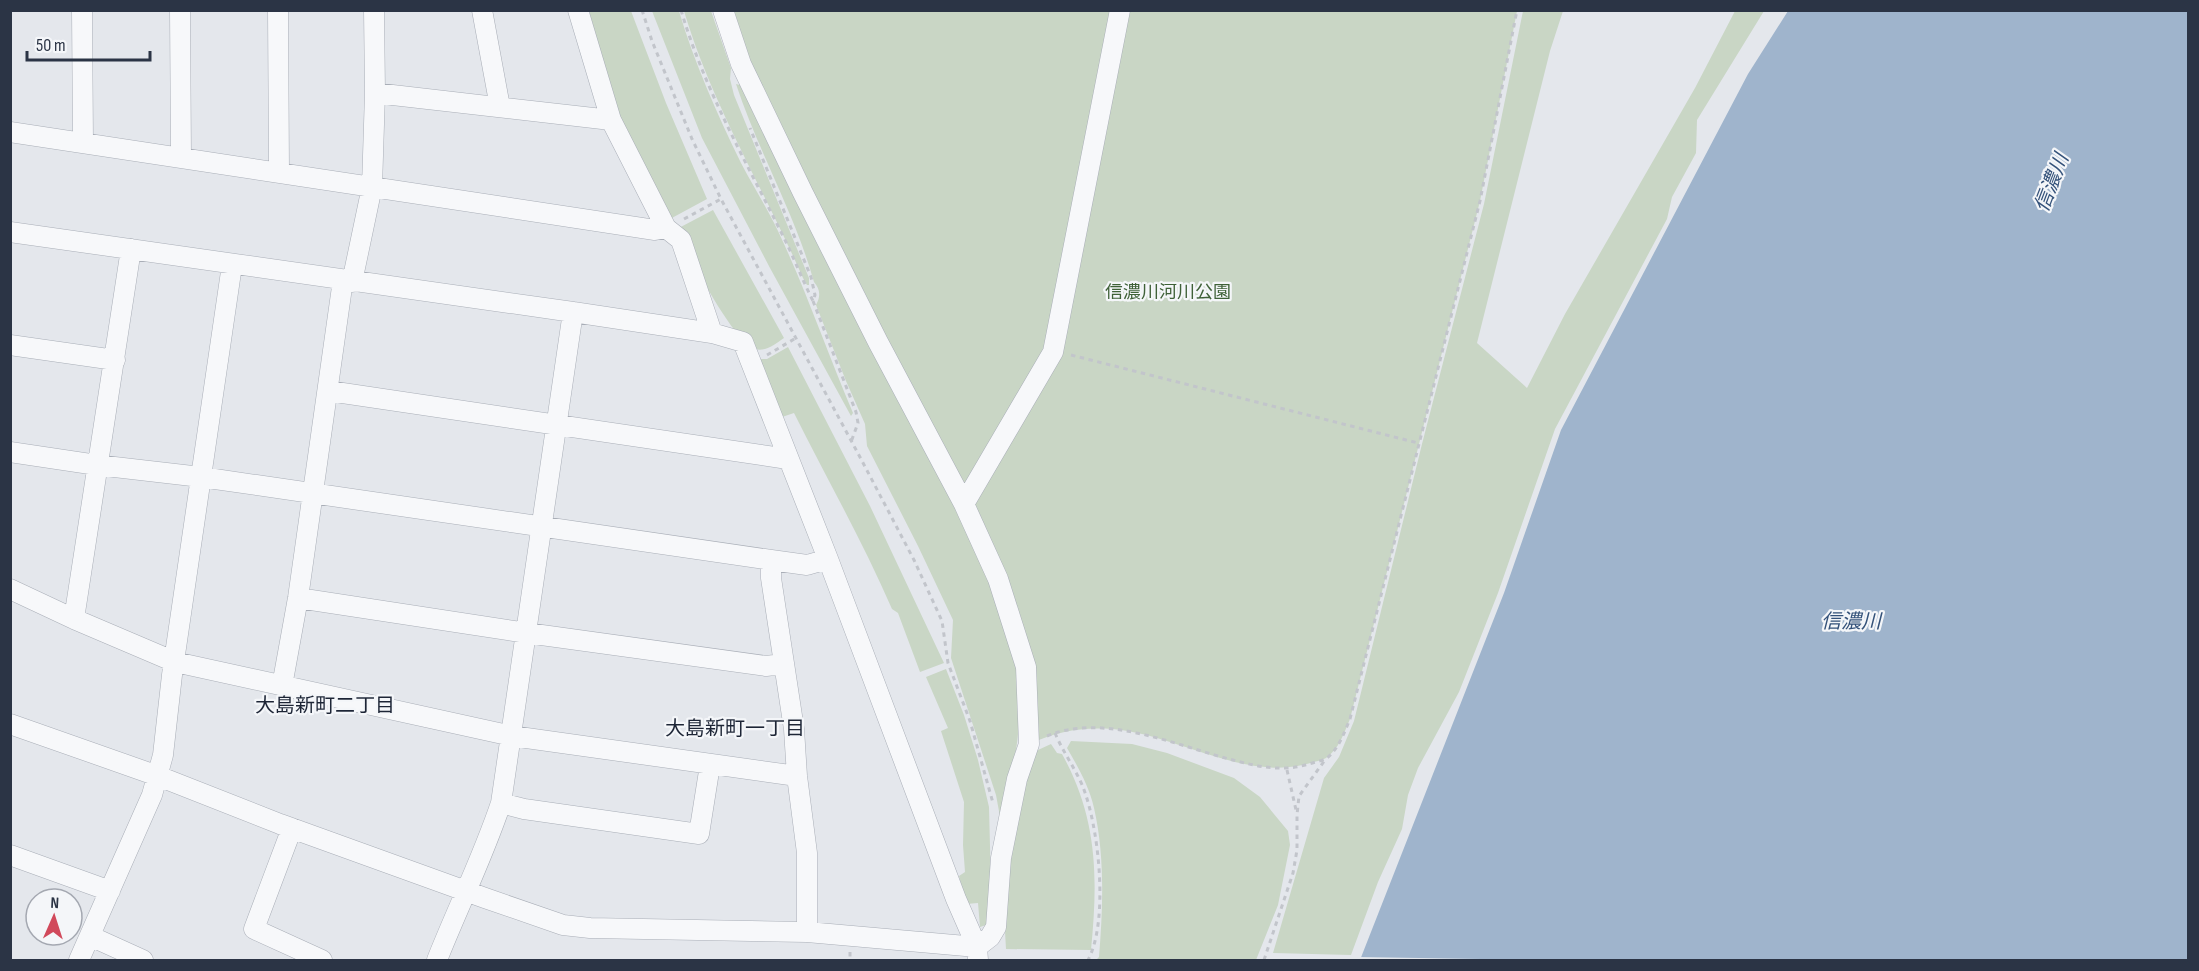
<svg xmlns="http://www.w3.org/2000/svg" width="2199" height="971" font-family="'Sofia Sans Condensed','Noto Sans JP',sans-serif">
<style>
.green{fill:#c9d6c5}
.water{fill:#9fb4cc}
.pier{fill:#e4e7ec}
.lines{fill:none;stroke-linecap:round;stroke-linejoin:round}
.minor-casing{stroke:#a9aeb7;stroke-width:21}
.path{stroke:#c2c5cb;stroke-width:3;stroke-dasharray:4.5 4.5;stroke-linecap:butt}
.minor{stroke:#f7f8fa;stroke-width:20}
.labels{text-anchor:middle;dominant-baseline:central;stroke-width:4.5;stroke-linejoin:round;paint-order:stroke}
.park-label{font-size:18px;fill:#3f6138;stroke:#f4f6f9}
.water-label{font-size:20px;font-style:italic;fill:#34527a;stroke:#f4f6f9}
.neighbourhood-label{font-size:20px;fill:#1d2536;stroke:#f4f6f9}
</style>
<rect width="100%" height="100%" fill="#e4e7ec"/>
<!-- green -->
<path class="green" d="M589 11H631L666 103 707 199 670 219 619 117Z
M652 11H679C694 62 717 114 741 163 753 186 767 208 778 231 806 290 827 352 853 413L851 416 770 268 702 138Z
M684 11H711L731 68 730 79 734 95 809 278V285H807L803 278C764 189 712 105 684 11Z
M723 11H1517L1480 201 1350 719C1344 733 1339 749 1326 758 1323 760 1317 761 1314 762 1248 784 1179 735 1113 729 1080 727 1059 731 1029 744L1026 667 998 579Z
M1523 11H1563L1550 51 1477 343 1527 388 1565 314 1695 88 1735 11H1764L1697 120 1696 153 1672 197 1667 219 1555 429 1498 593 1459 692 1418 768 1408 795 1402 829 1378 882 1351 955 1273 953 1324 778 1339 757 1354 721 1422 444 1484 204Z
M736 84 740 85C802 215 873 340 936 469 969 535 1008 605 1018 679 1024 727 1012 776 1001 822L996 795 951 658 953 620 918 546 867 446 865 424 846 381 816 305C821 296 820 289 814 282 795 214 758 151 736 84Z
M713 210 784 338C775 344 766 352 755 349 732 341 689 254 675 230Z
M788 347 870 506 944 663 920 672 898 613 892 609C863 542 827 479 794 413L779 418 754 359H767Z
M946 669 964 715 978 760 989 807 991 886 986 925 980 927 978 903 966 904 959 876 965 872 963 845 964 802 941 731 948 728 926 677Z
M1071 741 1132 744 1167 753 1234 778 1260 797 1288 831 1290 845 1278 905 1256 960H1096L1099 957C1103 908 1105 856 1094 808 1089 786 1078 767 1067 748Z
M1051 744 1057 753 1062 754C1098 819 1098 878 1091 950L1006 949C1001 884 1015 825 1029 762L1038 750Z"/>
<!-- water -->
<path class="water" d="M1788 11H2188V960H1360L1504 593 1561 430 1748 74Z"/>
<!-- pier -->
<path class="pier" d="M1358 957 1549 960H1357Z"/>
<g class="lines">
<defs>
<path id="minor" d="M82 10 83 143
M180 10 181 158
M278 10 279 173
M482 10 500 107
M578 10 611 120 666 228 681 240 712 333
M375 93 611 120
M10 132 655 230 666 228
M10 232 573 312 712 333 743 342 828 559 956 899 977 947 990 937 996 927 1001 858 1017 779 1029 744 1026 667 998 579 964 504 878 342 803 193 741 64 723 10
M352 282 372 187 375 93 374 10
M10 345 115 360
M329 391 788 459
M10 452 97 465 201 477 771 560 807 565 828 559
M964 504 1053 352 1120 10
M771 560V578L794 729 797 776 807 853V932
M10 589 74 619 175 662 512 736 797 776
M298 598 527 633 766 666 783 664
M74 619 131 249
M282 686 298 598 343 280
M10 724 158 776 280 824 485 898 563 925 590 928 807 932 977 947 978 960
M501 803 524 809 699 834 710 765
M292 828 254 929 322 960
M10 855 110 891
M90 936 143 960
M79 960 152 795 163 755 172 675 232 265
M437 960C458 907 483 857 501 803L573 312"/>
</defs>
<!-- minor casing -->
<use href="#minor" class="minor-casing"/>
<!-- path -->
<path class="path" d="M642 10 652 41 692 139 721 199 861 459 914 560 942 621 948 663 970 721 993 803
M681 10C704 88 744 158 780 230 792 253 801 277 813 301L815 295 811 277 750 128
M684 219 721 199
M813 301 856 412 858 423 851 442
M767 355 796 338
M1071 355 1418 443
M1055 733C1063 752 1075 768 1083 787 1099 828 1109 921 1088 960
M1047 736C1104 712 1177 746 1233 760 1259 767 1283 772 1309 764 1315 762 1322 761 1327 758 1339 748 1344 733 1350 719L1480 201 1517 10
M1287 770 1296 810
M850 952V960
M1264 960 1293 873 1297 850V815L1299 796 1325 760"/>
<!-- minor -->
<use href="#minor" class="minor"/>
</g>
<g class="labels">
<!-- park labels -->
<g class="park-label">
<text x="1168" y="292">信濃川河川公園</text>
</g>
<!-- water labels -->
<g class="water-label">
<text transform="translate(2052 183) rotate(-69)">信濃川</text>
<text x="1851" y="622">信濃川</text>
</g>
<!-- neighbourhood labels -->
<g class="neighbourhood-label">
<text x="325" y="706">大島新町二丁目</text>
<text x="735" y="729">大島新町一丁目</text>
</g>
</g>
<!-- border -->
<rect width="2199" height="971" fill="none" stroke="#2b3445" stroke-width="24"/>
<!-- north arrow -->
<g transform="translate(54 917) rotate(3)"><circle r="28" fill="#f4f6f9" stroke="#a4a8b1" stroke-width="1.5"/>
<path d="M0-4.5L10 22L0 15L-10 22Z" fill="#d1495b"/>
<text y="-9" font-size="16" font-weight="bold" text-anchor="middle" fill="#2b3445">N</text>
</g>
<!-- scale -->
<path d="M27 51v9h123v-9" fill="none" stroke="#2b3445" stroke-width="3"/>
<text x="36" y="51" font-size="18" fill="#2b3445" stroke="#f4f6f9" stroke-width="4.5" paint-order="stroke">50 m</text>
</svg>
